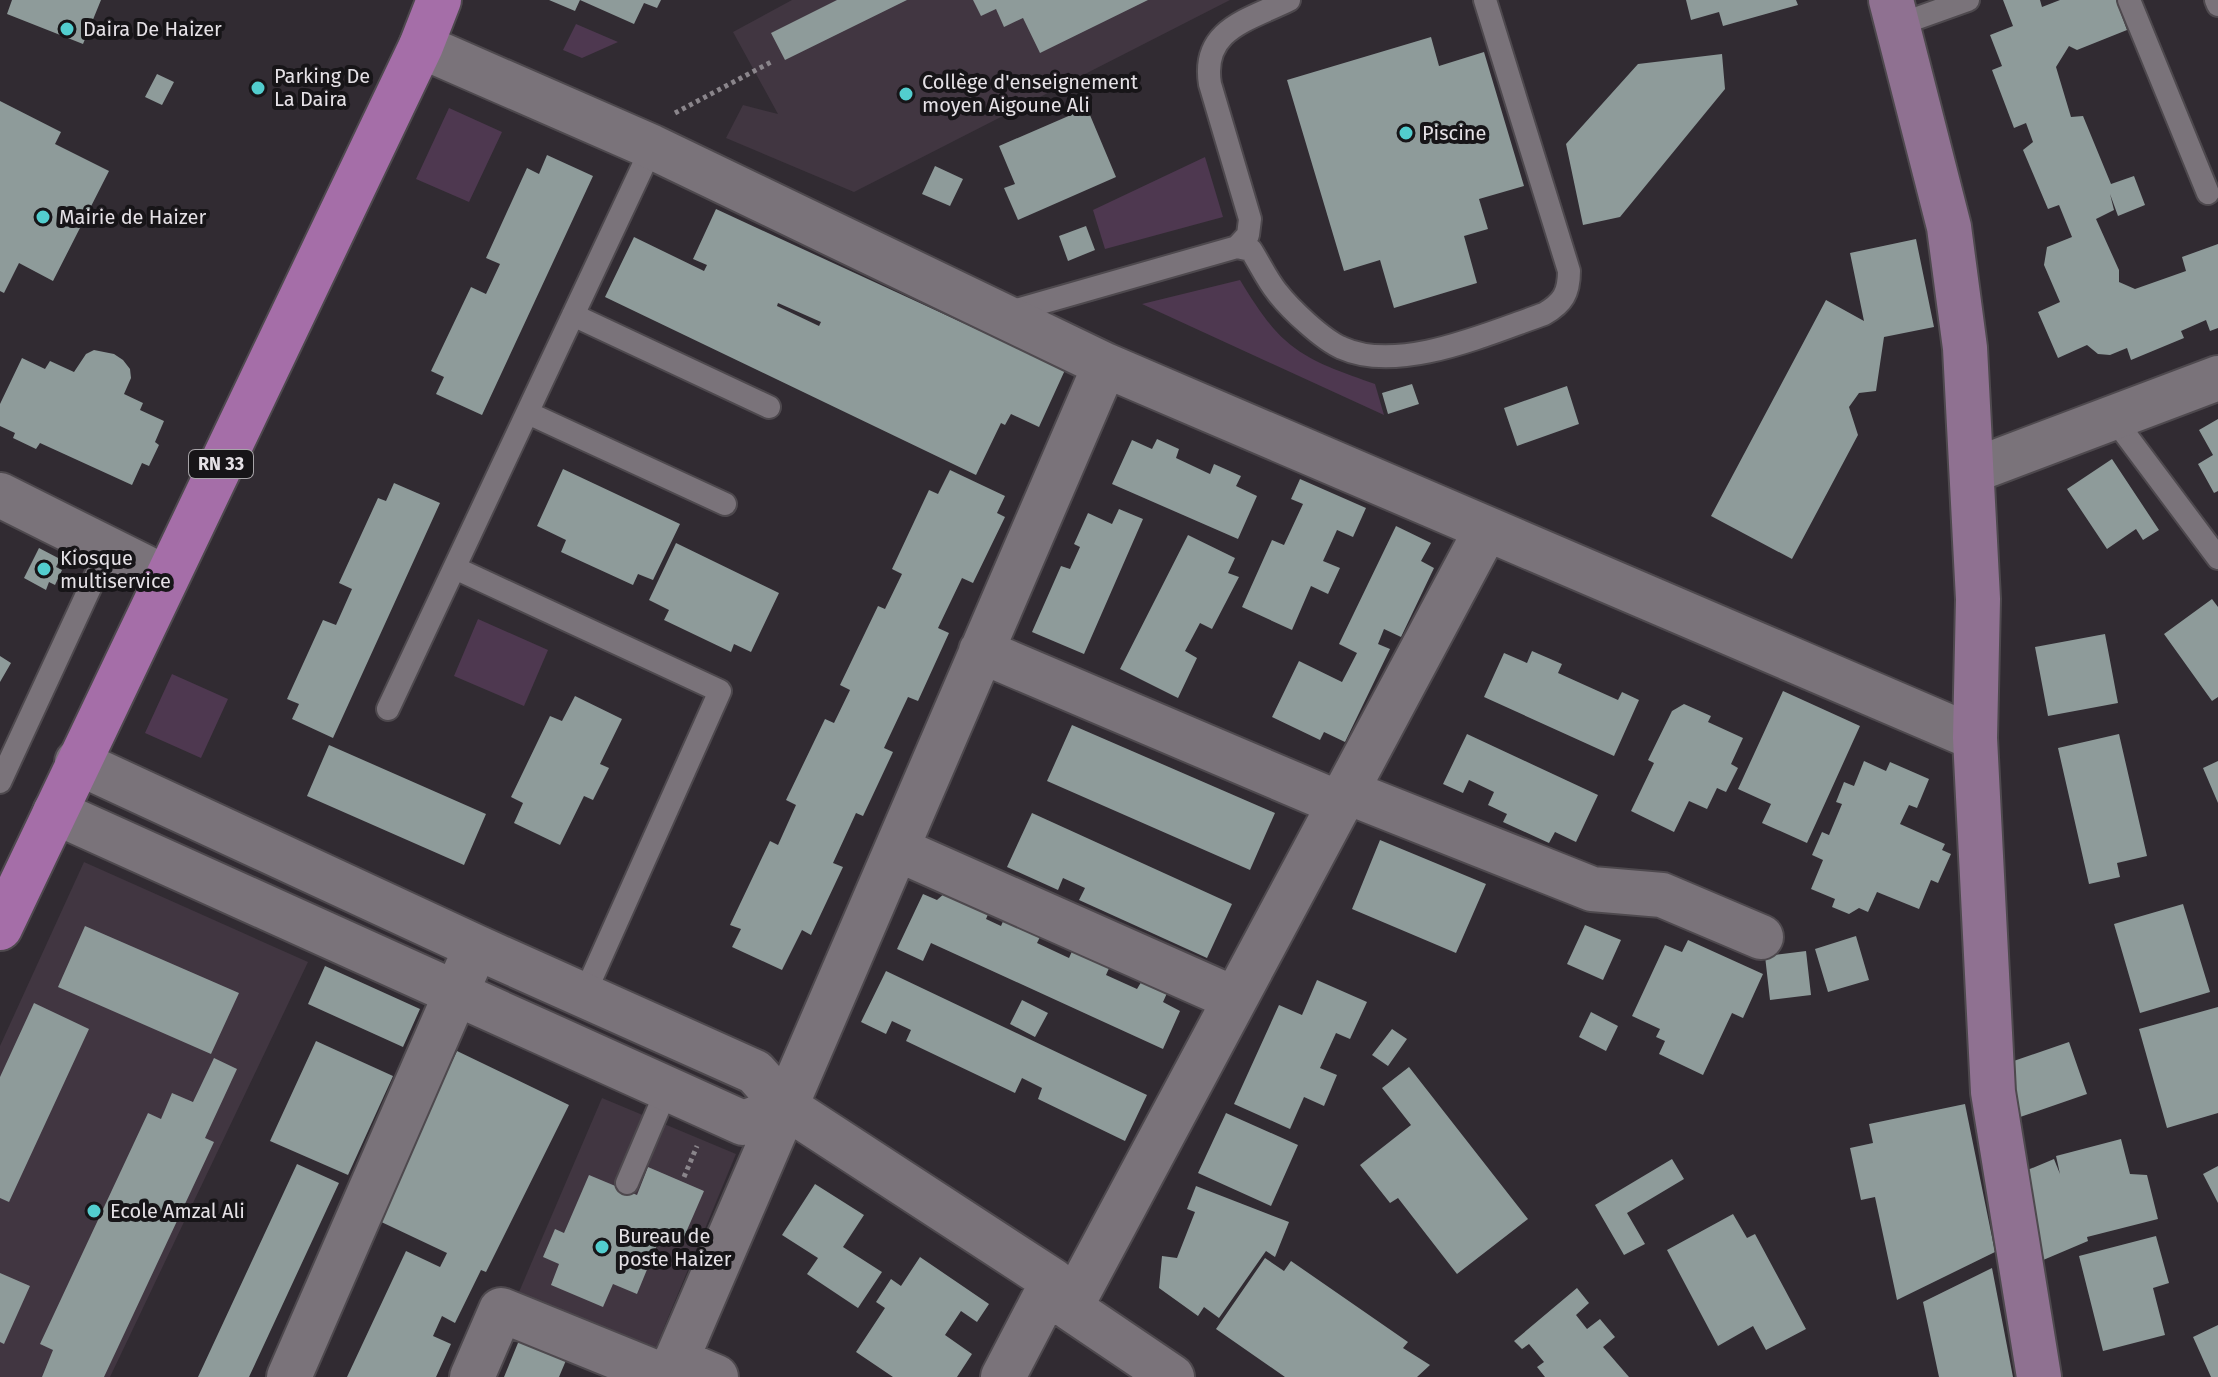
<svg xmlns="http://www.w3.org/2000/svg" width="2218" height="1377" font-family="'Fira Sans',sans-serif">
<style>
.built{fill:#413641}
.green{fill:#4e3850}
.building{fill:#8e9b9a;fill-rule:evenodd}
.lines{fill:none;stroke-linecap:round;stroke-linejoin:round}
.lane-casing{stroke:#4e494e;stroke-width:26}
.street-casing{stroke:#4e494e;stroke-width:48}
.secondary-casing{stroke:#4e494e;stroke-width:48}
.primary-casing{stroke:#4e494e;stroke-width:48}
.path{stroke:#8a858b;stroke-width:5;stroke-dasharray:4 4;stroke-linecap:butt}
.lane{stroke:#7a737a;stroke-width:22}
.street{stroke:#7a737a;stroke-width:44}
.secondary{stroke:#8f7191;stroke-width:44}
.primary{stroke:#a56ea8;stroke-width:44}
.poi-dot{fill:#52cdce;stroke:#171518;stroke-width:3}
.labels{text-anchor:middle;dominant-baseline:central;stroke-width:8;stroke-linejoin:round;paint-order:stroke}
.shield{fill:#171518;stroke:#a7a4a8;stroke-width:2}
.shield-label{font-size:18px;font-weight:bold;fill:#e5e1e6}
.poi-label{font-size:20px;fill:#e5e1e6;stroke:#171518;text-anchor:start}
</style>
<rect width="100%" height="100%" fill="#312b32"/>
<!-- built -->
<path class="built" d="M792 0H1230L854 192 726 138 743 105 778 114 733 32Z
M84 862 308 962 110 1377H0V1046Z
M602 1098 736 1154 655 1349 519 1292Z"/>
<!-- green -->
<path class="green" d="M576 24 618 42 582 58 563 50Z
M449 108 502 132 469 202 416 179Z
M1205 157 1223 217 1105 249 1093 210Z
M1240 280C1253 301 1267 324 1285 340 1310 363 1345 373 1375 384L1384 415 1142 304Z
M478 619 548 650 524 706 454 676Z
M172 674 228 699 201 758 145 733Z"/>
<!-- building -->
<path class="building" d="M12 0H101L83 44 7 14Z
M549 0H661L657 8 644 3 634 24 580 0 575 11Z
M837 0H907L785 60 771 33Z
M973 0H1148L1040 53 1023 18 1004 27 996 9 981 16Z
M1686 0H1796L1798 5 1723 26 1719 12 1691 20Z
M2003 0H2040L2042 7 2060 0H2116L2127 30 2077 50 2069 46 2056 67 2071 117 2083 116 2111 184 2134 176 2145 205 2118 216 2110 194 2114 210 2096 219 2119 270V282L2135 289 2186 271 2182 257 2218 244V328L2210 331 2206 320 2181 331 2184 338 2131 360 2127 348 2110 355 2098 354 2087 345 2058 358 2038 312 2060 302 2044 265 2047 247 2072 237 2059 205 2048 209 2023 150 2033 142 2026 123 2014 128 1992 70 2002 66 1990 35 2013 26Z
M1431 37 1439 66 1484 52 1524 186 1479 199 1488 229 1464 236 1477 283 1394 308 1380 260 1344 271 1287 80Z
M1722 54 1725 89 1620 217 1583 225 1566 144 1638 64Z
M157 74 174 82 162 105 145 97Z
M0 101 61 132 55 144 109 171 53 281 19 263 4 293 0 291Z
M1087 108 1116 177 1018 220 1004 188 1015 184 999 146Z
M547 155 593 176 482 415 436 394 444 377 431 371 471 287 486 294 500 264 486 258 527 168 539 174Z
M935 166 963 179 950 206 922 194Z
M716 209 1065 370 1039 427 1011 414 1005 425 1001 423 976 475 605 297 634 237 704 271 707 265 693 259ZM778 303 821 322 819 326 777 306Z
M1086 226 1095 250 1068 261 1059 236Z
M1916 239 1934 327 1884 337 1876 391 1859 393 1849 407 1858 435 1792 559 1711 516 1826 300 1864 321 1850 253Z
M94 350 114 354 123 360 130 369 131 378 124 394 143 403 140 410 164 421 155 442 159 445 149 466 142 463 132 485 40 443 36 449 13 438 15 433 0 426V404L22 358 45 369 50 361 74 372 86 354Z
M1412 384 1419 404 1388 414 1382 393Z
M1567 386 1579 424 1517 446 1504 408Z
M2218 419V491L2214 493 2198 464 2213 455 2199 430Z
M1157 439 1179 449 1176 458 1210 474 1214 464 1241 476 1236 486 1257 496 1238 539 1112 484 1132 440 1152 449Z
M2112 459 2159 530 2143 540 2136 529 2107 549 2067 489Z
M563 469 680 524 653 580 638 574 633 585 561 552 566 540 537 526Z
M950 470 1005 496 997 513 1005 517 973 583 962 578 938 628 949 633 918 701 908 697 884 748 893 752 863 816 856 813 833 863 843 867 811 935 802 930 782 970 732 947 741 929 730 925 770 841 778 845 796 805 786 800 825 719 834 723 850 690 840 685 878 606 885 609 902 574 892 569 929 490 938 494Z
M1300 479 1366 508 1353 537 1337 530 1323 561 1340 568 1328 594 1311 586 1292 630 1242 607 1272 540 1284 545 1303 504 1291 499Z
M394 483 440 503 333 738 292 719 299 704 287 699 323 620 336 625 352 589 339 583 378 498 386 501Z
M1119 509 1143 519 1084 654 1032 632 1061 566 1070 569 1080 547 1074 544 1088 513 1112 524Z
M1396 526 1431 543 1421 561 1434 568 1401 637 1384 629 1378 644 1390 649 1345 742 1324 732 1320 740 1272 717 1299 661 1342 682 1357 653 1339 644Z
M1188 535 1235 558 1228 573 1239 577 1212 629 1200 623 1185 651 1197 658 1178 698 1120 669Z
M676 543 779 593 751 652 734 644 731 652 664 620 669 610 649 600Z
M39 548 60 559 56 567 62 570 55 585 49 582 46 590 24 578Z
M2212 599 2218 607V697L2212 701 2164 634Z
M2105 634 2118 703 2048 716 2035 647Z
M1532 651 1562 664 1558 673 1618 700 1622 692 1639 700 1614 756 1484 697 1504 653 1527 663Z
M0 656 11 663 0 682Z
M1783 691 1860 726 1807 843 1762 823 1771 804 1738 789Z
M575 696 622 719 600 764 609 768 593 800 584 796 560 845 514 823 523 803 511 797 550 716 562 721Z
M1684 704 1711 716 1708 722 1743 738 1731 764 1738 768 1726 792 1717 788 1707 809 1689 801 1674 832 1631 811 1654 763 1648 760 1672 711Z
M1072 725 1275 813 1250 870 1047 781Z
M1467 734 1598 795 1576 842 1555 832 1549 843 1503 822 1507 814 1488 805 1494 792 1469 780 1463 793 1443 784Z
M2119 734 2147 856 2117 863 2120 877 2089 884 2058 748Z
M329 745 486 814 464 865 307 796Z
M1864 761 1886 771 1890 762 1929 779 1917 808 1909 805 1900 824 1945 844 1942 850 1951 854 1938 883 1931 880 1919 909 1877 892 1868 912 1859 908 1849 914 1832 907 1835 899 1811 889 1823 860 1812 855 1822 832 1829 835 1842 804 1836 802 1844 782 1854 786Z
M2218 761V803L2203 768Z
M1032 813 1232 904 1207 958 1079 900 1085 888 1063 878 1058 890 1007 867Z
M1380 840 1486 884 1456 953 1352 909Z
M946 892 989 912 986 919 1001 926 1004 919 1041 935 1037 943 1069 958 1073 949 1110 966 1106 975 1137 989 1143 979 1168 991 1163 1002 1180 1011 1163 1049 931 943 923 961 897 949 923 894 937 900Z
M2183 904 2210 992 2140 1013 2114 924Z
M1585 925 1621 940 1603 980 1567 964Z
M85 926 239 993 211 1054 58 987Z
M1856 936 1869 980 1828 992 1815 949Z
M1688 940 1763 974 1743 1018 1732 1013 1703 1075 1659 1054 1665 1041 1656 1037 1660 1029 1632 1016 1665 945 1682 952Z
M1806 951 1811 995 1770 1000 1765 956Z
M325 966 420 1009 403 1047 308 1004Z
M886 971 1147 1095 1125 1141 1038 1099 1042 1088 1022 1078 1015 1093 906 1041 911 1030 892 1021 886 1034 861 1022Z
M1317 980 1367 1002 1350 1039 1336 1033 1320 1068 1337 1075 1324 1106 1304 1097 1290 1129 1234 1104 1279 1005 1302 1015Z
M1022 1000 1048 1013 1035 1037 1010 1024Z
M34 1003 89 1029 9 1202 0 1198V1077Z
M2218 1007V1113L2167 1128 2139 1029Z
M1591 1012 1618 1026 1606 1051 1579 1037Z
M1392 1029 1407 1039 1388 1066 1372 1055Z
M316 1041 393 1076 348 1175 270 1141Z
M2069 1042 2087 1094 1988 1128 1970 1076Z
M457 1051 569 1105 486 1272 481 1270 455 1323 442 1316 433 1336 451 1344 436 1377H347L406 1251 440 1267 447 1253 375 1219Z
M214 1058 237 1069 205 1138 214 1142 104 1377H42L53 1350 40 1344 148 1113 161 1119 172 1093 193 1102Z
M1409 1067 1528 1219 1457 1274 1398 1198 1390 1203 1360 1165 1411 1125 1382 1088Z
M1965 1104 1995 1252 1897 1300 1875 1197 1861 1200 1850 1148 1873 1143 1869 1124Z
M1226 1113 1298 1145 1271 1206 1198 1173Z
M2121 1139 2130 1174 2147 1175 2158 1219 2087 1237 2088 1241 2024 1268 1989 1186 2054 1159 2060 1174 2056 1156Z
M1672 1159 1684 1179 1627 1213 1645 1244 1624 1255 1595 1205Z
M297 1164 339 1183 249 1377H198Z
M2218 1166V1203L2203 1174Z
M648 1167 704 1191 684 1237 664 1228 637 1294 613 1284 603 1307 551 1285 559 1264 543 1257 555 1229 564 1233 589 1175 637 1195Z
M815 1184 864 1215 843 1247 882 1272 858 1308 807 1274 818 1258 782 1235Z
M1196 1186 1289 1222 1275 1257 1266 1251 1219 1318 1204 1307 1198 1316 1159 1288 1162 1256 1177 1258 1195 1212 1187 1209Z
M1733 1214 1747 1238 1755 1234 1806 1329 1766 1350 1753 1326 1718 1346 1667 1250Z
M2156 1236 2169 1283 2153 1288 2165 1335 2103 1351 2079 1256Z
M920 1257 989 1304 977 1322 961 1311 945 1335 972 1354 957 1377H893L856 1352 885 1308 876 1302 891 1279 901 1286Z
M1265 1258 1284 1271 1291 1261 1408 1342 1403 1348 1430 1365 1417 1377H1285L1216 1329Z
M1992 1268 2013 1377H1939L1923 1302Z
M0 1273 30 1286 4 1344 0 1342Z
M1577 1288 1589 1303 1576 1315 1587 1329 1600 1319 1615 1337 1603 1347 1629 1377H1545L1537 1367 1544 1362 1529 1344 1522 1349 1514 1341Z
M2218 1325V1377H2211L2193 1337Z
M520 1338 567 1358 559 1377H504Z"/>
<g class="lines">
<defs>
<path id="lane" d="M2129 0 2208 193
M2216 0 2218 5
M1898 25 1968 0
M1237 247 1248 235 1250 219 1210 84C1201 29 1249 20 1289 0
M1006 313 1237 247 1251 250C1260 264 1267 280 1277 292 1290 309 1323 340 1342 348 1399 374 1489 333 1544 314 1563 303 1569 293 1569 271L1485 0
M573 315 769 407
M528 413 725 504
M2114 419 2218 558
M455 568 720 691 584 995
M388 709 652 147
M0 782 108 549
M627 1183 667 1089"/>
<path id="street" d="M421 46 652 147 1105 365 1975 738
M1972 471 2218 378
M0 495 166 578
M981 651 1338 803
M77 762 476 947 755 1072 786 1107 1053 1281 1070 1308 1172 1377
M1345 791 1592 889 1662 895 1761 937
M55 812 743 1123 786 1107
M897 849 1235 999
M1070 1308 1486 530
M676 1360 716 1377
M289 1377 467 968
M472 1377 501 1310 666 1377
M669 1377 1105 365
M1003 1377 1053 1281"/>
<path id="secondary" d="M1891 0 1949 227 1965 348 1978 599 1975 738 1993 1092 2039 1377"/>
<path id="primary" d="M0 928 421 46 439 0"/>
</defs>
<!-- lane casing -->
<use href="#lane" class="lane-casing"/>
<!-- street casing -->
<use href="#street" class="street-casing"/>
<!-- secondary casing -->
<use href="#secondary" class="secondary-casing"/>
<!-- primary casing -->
<use href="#primary" class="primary-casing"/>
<!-- path -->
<path class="path" d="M675 113 773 61
M684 1177 697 1146"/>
<!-- lane -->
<use href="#lane" class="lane"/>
<!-- street -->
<use href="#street" class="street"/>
<!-- secondary -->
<use href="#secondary" class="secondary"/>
<!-- primary -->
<use href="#primary" class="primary"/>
</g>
<!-- markers -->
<g class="poi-dot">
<circle cx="67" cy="29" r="8"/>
<circle cx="258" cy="88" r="8"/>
<circle cx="906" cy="94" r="8"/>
<circle cx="1406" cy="133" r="8"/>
<circle cx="43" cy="217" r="8"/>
<circle cx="44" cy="569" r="8"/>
<circle cx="94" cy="1211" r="8"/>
<circle cx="602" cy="1247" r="8"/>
</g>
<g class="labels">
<!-- shield labels -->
<rect class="shield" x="189" y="450" width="64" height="28" rx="6"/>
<g class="shield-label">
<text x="221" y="464">RN 33</text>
</g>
<!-- poi labels -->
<g class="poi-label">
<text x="83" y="29">Daira De Haizer</text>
<text x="274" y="76">Parking De<tspan x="274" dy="23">La Daira</tspan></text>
<text x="922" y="82">Collège d'enseignement<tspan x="922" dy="23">moyen Aigoune Ali</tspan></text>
<text x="1422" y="133">Piscine</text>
<text x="59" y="217">Mairie de Haizer</text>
<text x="60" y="558">Kiosque<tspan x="60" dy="23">multiservice</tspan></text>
<text x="110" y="1211">Ecole Amzal Ali</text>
<text x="618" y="1236">Bureau de<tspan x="618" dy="23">poste Haizer</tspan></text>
</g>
</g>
</svg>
